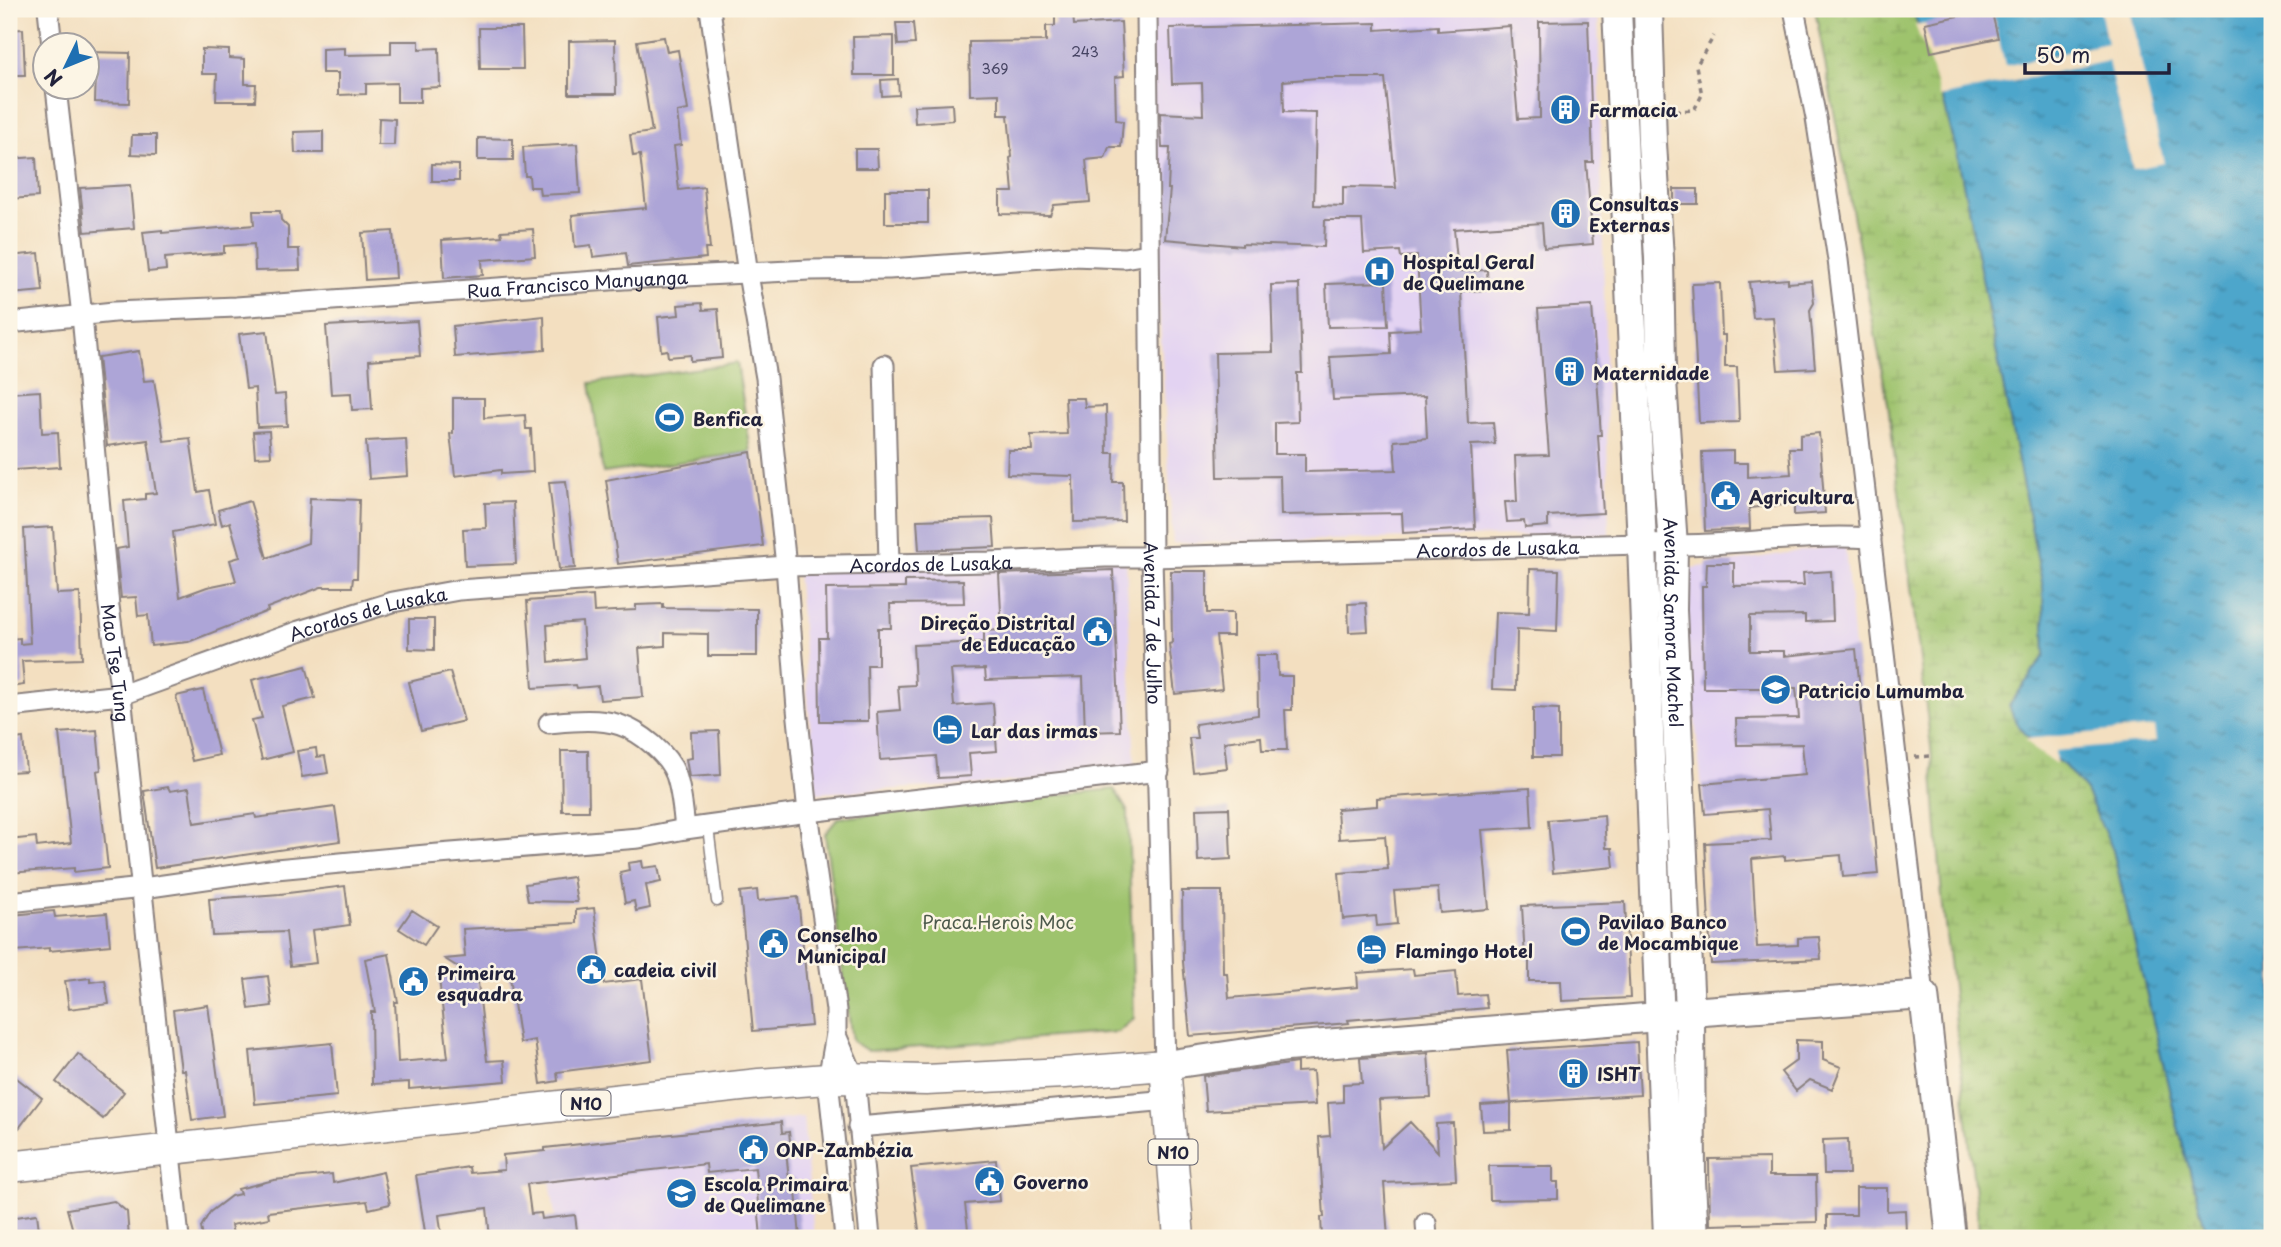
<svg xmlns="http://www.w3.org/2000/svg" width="2281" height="1247" font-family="'Playpen Sans',sans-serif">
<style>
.built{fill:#e3d3f2}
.wetland{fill:url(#wetland-marsh);stroke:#607254;stroke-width:2}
.park{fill:#9ec36d;stroke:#607254;stroke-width:2}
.water{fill:url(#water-ripples);stroke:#386483;stroke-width:2}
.pier{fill:#f3dfc0}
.building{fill:#ada5d7;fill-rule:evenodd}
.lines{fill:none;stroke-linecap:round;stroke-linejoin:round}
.lane-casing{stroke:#8a807e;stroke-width:13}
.street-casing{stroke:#8a807e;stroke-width:23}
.secondary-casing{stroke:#8a807e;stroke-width:32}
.primary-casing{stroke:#8a807e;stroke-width:33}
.path{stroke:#8a807e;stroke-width:3.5;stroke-dasharray:5 5;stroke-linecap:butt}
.lane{stroke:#fff;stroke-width:10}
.street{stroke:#fff;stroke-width:19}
.secondary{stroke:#fff;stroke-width:28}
.primary{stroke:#fff;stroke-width:30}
.labels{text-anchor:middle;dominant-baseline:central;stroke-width:5;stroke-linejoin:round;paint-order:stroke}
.number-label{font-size:14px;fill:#454362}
.shield{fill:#fcf5e5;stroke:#63616e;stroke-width:2}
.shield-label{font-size:16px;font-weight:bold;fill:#22223b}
.poi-label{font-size:18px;font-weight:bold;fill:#22223b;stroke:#fcf5e5;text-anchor:start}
.street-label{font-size:18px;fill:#22223b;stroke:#fcf5e5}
.park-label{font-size:18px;fill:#4d5a4c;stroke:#fcf5e5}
</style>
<defs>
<pattern id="wetland-marsh" width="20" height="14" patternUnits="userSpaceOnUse" patternTransform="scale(1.75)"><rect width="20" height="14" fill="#9ec36d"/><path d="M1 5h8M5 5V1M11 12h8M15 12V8" fill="none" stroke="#88a75f"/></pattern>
<pattern id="water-ripples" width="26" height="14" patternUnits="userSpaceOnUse" patternTransform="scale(1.75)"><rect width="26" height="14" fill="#4ea6cb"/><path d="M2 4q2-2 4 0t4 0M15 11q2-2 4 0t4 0" fill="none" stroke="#4087a6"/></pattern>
</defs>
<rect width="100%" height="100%" fill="#fcf5e5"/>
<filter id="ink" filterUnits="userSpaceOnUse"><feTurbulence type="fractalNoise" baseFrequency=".0143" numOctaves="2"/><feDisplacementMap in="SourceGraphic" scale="14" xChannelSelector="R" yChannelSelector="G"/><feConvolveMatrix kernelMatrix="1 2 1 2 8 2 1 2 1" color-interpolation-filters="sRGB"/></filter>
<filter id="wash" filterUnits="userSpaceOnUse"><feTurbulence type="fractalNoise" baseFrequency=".00686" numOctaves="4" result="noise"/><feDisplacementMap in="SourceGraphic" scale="28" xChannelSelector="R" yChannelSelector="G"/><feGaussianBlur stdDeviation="1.57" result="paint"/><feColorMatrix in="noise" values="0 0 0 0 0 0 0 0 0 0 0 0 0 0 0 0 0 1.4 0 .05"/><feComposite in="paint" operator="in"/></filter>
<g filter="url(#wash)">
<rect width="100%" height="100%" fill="#f3dfc0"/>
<!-- built -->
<path class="built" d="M1142 9H1598L1609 534 1173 543Z
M1845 544 1867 798 1705 819 1681 582 1661 573Z
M1126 559 1135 770 972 785 816 793 797 569Z
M803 1117 814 1238H558L546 1149Z"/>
<!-- wetland -->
<path class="wetland" d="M1815 9H1912L1933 61 1958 157 2043 587 2045 655 2009 706 2036 747 2064 765 2086 791 2113 850 2177 1123 2208 1238H1980L1942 898 1931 747 1888 404Z"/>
<!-- park -->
<path class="park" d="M737 363 751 452 603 473 590 383Z
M1114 789 1128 812 1134 1018 1118 1032 868 1051 852 1041 825 834 838 818Z"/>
<!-- water -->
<path class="water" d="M1912 9H2272V1238H2208L2177 1123 2113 850 2086 791 2064 765 2036 747 2015 721 2009 706 2045 655 2043 587 1958 157 1933 61Z"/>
<!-- pier -->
<path class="pier" d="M1992 9 2005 66 2107 43 2100 9H2129L2164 163 2133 169 2108 61 1940 97 1930 63 1915 25Z
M2154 727 2156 742 2055 751 2056 764 2034 749 2025 739Z"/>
<g id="blocks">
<!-- building -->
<path class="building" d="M1991 9 1998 38 1931 52 1925 23Z
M1073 14 1074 25 1121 22 1124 76 1115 77 1116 120 1123 121 1121 147H1109L1105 158 1086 160 1090 202 1054 205 1050 215 1000 214V192H1013L1010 158 1012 157 1008 115H999V94L970 95 969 42 1046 41V26H1055V15Z
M1588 21 1593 162H1586L1593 244 1544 248 1542 223 1454 229 1458 271 1487 270 1488 290 1461 291 1468 423 1493 422 1495 444 1471 445 1475 529 1403 533 1402 513 1281 515 1280 476 1218 477 1215 353 1273 352 1271 285 1299 284 1302 373H1297L1298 422 1275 423V454H1305V472L1396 470 1394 441 1427 438 1425 396 1333 400 1330 357 1391 354 1390 331 1421 329 1417 256 1401 257 1400 251 1364 253 1362 220H1325L1324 247 1242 244V246L1165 239 1170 189H1168L1170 148H1162L1160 113 1203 115 1202 83 1172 84 1170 28 1376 23V30L1438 26V31L1510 26 1518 119 1540 118 1539 22ZM1317 78H1385L1396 188 1343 187V206L1314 205 1316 113 1284 112 1283 81Z
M896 23H913L915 44 898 45Z
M479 28H522L523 69H480Z
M23 29 25 75H9V30Z
M894 36V75H854L853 37Z
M664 37 667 52 678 50 688 110 677 112 681 145 674 146 679 190 704 187 710 249H705L706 258 628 266 626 253 593 257 591 245 575 247 572 215 646 208 640 155 633 156 630 135 652 132 637 41Z
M615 40 616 94H569V41Z
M391 41H419V49L439 48 440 87 420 88V102H397V83L366 84V94L338 95V73H322V49L345 48V55L391 54Z
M202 49 229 50V58L245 59V84H256L255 101H216L217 74H202Z
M88 52 130 53 129 103 95 102 96 72H88Z
M898 79 899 95 882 96 881 80Z
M952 104 953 120 915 123 914 106Z
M379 118 395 119 394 145H378Z
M323 131V153H295L294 132Z
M132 135H156V155L131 154Z
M478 138 513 139V160H478Z
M577 144 580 193 540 195 539 187H530L529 176H525L523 147Z
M855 149H877L878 168H855Z
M36 157 38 197 9 199V159Z
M432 164 459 165V181H432Z
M130 185 134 228 85 232 80 188Z
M1674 189H1698V204H1674Z
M885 190H928V223H885Z
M253 211H280L281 220 288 227V249H299L300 270 255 271 254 244 224 246V253L165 258 166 270 148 272 143 232 162 230V233L254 225Z
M533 229 535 256 482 260 483 275 444 278 442 240 502 236 501 231Z
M393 231 396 278 365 280 362 233Z
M39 253 43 291 11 294 9 256Z
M1788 279V283L1812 281 1814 303 1810 310 1815 368 1778 370 1773 317 1753 318 1749 282Z
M1386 282 1388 326 1328 327 1326 284Z
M1720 283 1722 335H1725V367H1737L1739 422 1699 423 1692 284Z
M702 303 703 310 718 309 722 358 690 361V355L668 357 667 350 661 351 658 317 679 315 678 305Z
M1592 306 1601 435H1598L1603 513 1548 516V526L1525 528 1524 521 1507 522 1505 502H1517L1515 456 1549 455 1538 309Z
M544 316 545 350 455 357 453 326Z
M417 321 420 356 369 360 372 409 352 410 351 393 331 394 326 326Z
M267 331 275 395 285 394 287 426 257 427 255 388 246 389 239 334Z
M139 351 144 381 154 380 164 441 190 438 198 492 209 490 215 524 173 532 180 597 207 587 236 581 230 560 240 557 230 522 222 525 218 510 250 501 267 558 308 543 310 498 359 500 357 578H353L352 587H321L267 608 268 611 188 642 151 646 148 615 138 616 136 597 121 598 116 549 128 547 124 501 145 499V494L156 493 148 440 107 446 98 357Z
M40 391 42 433 58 432 60 467 13 470 11 437H9V393Z
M453 398H484V418L525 415 526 429H531L533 472 501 474V470L455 476 450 434 453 433Z
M1065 398H1084L1085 407 1106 406 1107 453H1114L1113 482H1123L1124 521 1074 522 1073 476 1007 474 1008 450H1032L1031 435 1067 434Z
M269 431 271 456 255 457 253 432Z
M1819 433 1825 513 1794 515V504L1749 508 1750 529 1705 531 1702 452 1733 451V463H1748V477L1791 474 1789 448H1800V435Z
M406 439 408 476 369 479 366 441Z
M751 452 763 546 618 564 606 480Z
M566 481 575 568 559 569 549 482Z
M513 502 516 564 465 566 463 529 486 528 485 503Z
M993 518 995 547 919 550 917 520Z
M53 527 57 594 80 593 82 659 22 661 24 685 9 687V639L20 638V644L30 643 24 529Z
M1707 563H1734V586L1804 585 1803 573 1831 571 1833 621 1805 622V615L1750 616V651H1784V656L1856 649 1878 874 1843 877 1841 855 1785 860V856L1752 859 1757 947 1798 945V938L1819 937 1821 959 1711 964 1705 843 1771 840 1768 809 1705 814 1702 784 1805 775 1802 744 1737 745 1736 719 1799 718 1796 688H1703L1702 586H1706Z
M1530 569 1559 570 1557 631 1517 629 1516 690 1492 689 1495 612 1529 613Z
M1113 570 1120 731 1085 732 1083 677 986 680 985 669 951 670 954 706 993 703 997 751 969 753 971 776 957 777 938 778 936 756 880 760 877 712 900 710 898 686 915 685 913 645 984 642V631L1002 630 999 574Z
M1171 571H1207V613H1233V636H1216L1222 689 1175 694 1169 644 1172 643Z
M963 580 964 603 890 604 891 628H878V665H867L868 721H820L819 638H827L826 589 905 588V581Z
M593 596 594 612 636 610V605L663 604V608L757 609V656H708V634L665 633V646L639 648 643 697 600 700 598 686 577 688 576 685 533 688 527 601ZM582 622 585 658 549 662 547 625Z
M1366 603 1368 631 1349 632 1348 604Z
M409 619H434V650L409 649Z
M1257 655H1277L1278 676H1292V710H1285L1287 750H1262L1261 737 1224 742 1227 768 1193 772 1189 738H1197L1195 724 1258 715Z
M306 666 315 698 282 706 293 752 262 760 252 720 262 718 252 680Z
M450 672 464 721 421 731 409 682Z
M203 690 219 755 192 761 176 696Z
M1533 708 1559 709V757H1533Z
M97 730 101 770 97 771 108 868 74 872V868L9 873V840L36 837 37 847 71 843 59 733Z
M719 731 721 775 689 777 686 759 692 758 691 732Z
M23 738 26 771 9 772V740Z
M316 748 317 757 325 756 328 773 302 777 297 751Z
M561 751H588L589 811H562Z
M168 787 170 791 189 788 194 823 255 814 256 818 335 807 340 841 155 868 144 791Z
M1530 788 1532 827 1482 830 1489 909 1440 913 1438 888 1394 891 1397 924 1377 926 1376 916 1343 919 1339 873 1388 869 1385 836 1339 839 1337 809 1377 806V798Z
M1229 808 1231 859 1198 861 1196 809Z
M1604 815 1606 848H1612L1614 867 1553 873 1548 820Z
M642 861 643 868 658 866 661 882 646 885 650 908 636 911 634 901 625 903 620 872 629 870 628 863Z
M573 877 577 902 528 901 525 884Z
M345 886 350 925 312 930 316 963 290 966 286 932 212 935 209 899 280 894Z
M757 890 758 901 798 897 811 1026 753 1031 740 892Z
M1182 891H1222L1223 973H1227L1229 998 1358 987 1357 973 1413 969 1414 975 1456 971 1458 996 1485 994 1487 1008 1348 1020 1349 1023 1190 1036 1183 962Z
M1625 902 1630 998 1562 1001 1561 981H1529V959H1525L1522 906Z
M594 908 604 984 642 979 652 1060 557 1072 558 1081 541 1084 535 1040 520 1043 509 971 477 974 487 1061 504 1060 506 1081 409 1089V1082L372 1084 371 1012H375L365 959 389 954 398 1002H395L398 1062 448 1058 439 978 473 974H469L445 959 465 957 463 929 576 923V910Z
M412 910 437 926 424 945 399 929Z
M54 911 55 917 107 913 110 945 49 951V948L15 951 12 915Z
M268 976 272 1006 249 1009 245 979Z
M90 978V982L105 980 109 1004 69 1009 65 981Z
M208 1005 223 1116 192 1120 185 1070H181L173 1010Z
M1796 1040 1823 1041V1060L1841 1067 1832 1089 1810 1080 1796 1091 1781 1072 1796 1061Z
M1637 1042 1640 1095 1511 1103 1507 1050Z
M332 1043 337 1096 255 1104 250 1051Z
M1428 1053 1431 1098 1379 1100 1382 1148 1410 1122 1438 1152 1436 1124 1453 1123 1456 1180 1384 1183 1388 1238H1322L1321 1217H1324L1319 1137 1330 1136 1328 1103 1343 1102V1084L1362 1083 1360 1058Z
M78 1054 124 1092 103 1119 56 1082Z
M1297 1063V1072L1313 1071 1315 1105 1206 1111 1203 1076Z
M9 1072 42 1098 19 1128 9 1120Z
M1511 1103V1130L1483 1131 1481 1105Z
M781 1122 782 1133 789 1132 791 1150 786 1151 789 1179H795L800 1238H761L755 1168 707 1173 706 1164 527 1184 531 1214 541 1213 542 1219 575 1215 578 1238H552L551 1234 519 1238H490L487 1208 439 1215 442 1238H426L416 1175 469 1167 470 1173 504 1170 503 1155 545 1151V1148Z
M1848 1139 1849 1174H1824L1823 1140Z
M1769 1158V1176H1816L1817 1222 1710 1225 1709 1159Z
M996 1160 1000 1201 965 1204 969 1238H920L911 1168Z
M1489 1166H1553V1182H1558V1199L1490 1200Z
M383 1172 390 1204 369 1209 367 1201 268 1212 269 1218 231 1225 234 1238H203L201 1227 210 1212 231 1196 240 1194 238 1189 274 1180 332 1174 333 1183Z
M1856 1188H1887V1211L1905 1210 1906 1233 1827 1234V1215H1856Z
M114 1201 127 1212 129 1238H75L67 1209Z
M37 1214 40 1238H9V1218Z"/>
</g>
</g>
<g filter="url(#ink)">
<use href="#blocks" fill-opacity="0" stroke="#8a807e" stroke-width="2"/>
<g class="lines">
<defs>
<path id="lane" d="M708 827 717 901"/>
<g id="street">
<path d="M48 9 52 46"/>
<path d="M710 9 748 274 766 378 786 566 797 709 808 812 836 1010V1034L828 1080 845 1238"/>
<path id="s1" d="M1147 9 1152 557 1165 1065"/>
<path d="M1794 9 1816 118 1838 260 1924 995"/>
<path id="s2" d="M56 88 82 316 109 606 121 695 179 1238"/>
<path id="s3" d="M9 323 114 312 236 307 624 279 809 270 889 269 1073 256 1124 258 1148 254"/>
<path d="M884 365 889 563"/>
<path id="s4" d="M9 707 121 695 299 631 393 602 459 590 786 566 989 562 1105 557H1152L1642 544C1718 549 1794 533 1871 538"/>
<path d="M549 723C572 721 598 718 620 725 641 732 668 754 676 775 682 793 683 811 685 829"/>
<path d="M9 902 143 888 276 869 426 855 639 838 685 829 808 812 1159 771"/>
<path d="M836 1035 855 1079 870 1238"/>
<path d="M858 1127 1169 1100"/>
<path d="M1426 1223 1427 1238"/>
</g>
<g id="secondary">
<path d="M1617 9 1642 544 1668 1238"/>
<path id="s5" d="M1648 9 1652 143 1659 258 1661 366 1673 546 1672 610 1690 1012 1691 1181 1694 1238"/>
<path d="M1165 1065 1287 1047 1658 1017 1690 1012 1924 995 1951 1238"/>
</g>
<path id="primary" d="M9 1167 759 1084 841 1078 926 1080 1064 1073 1165 1065 1179 1238"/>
</defs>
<!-- lane casing -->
<use href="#lane" class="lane-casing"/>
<!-- street casing -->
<use href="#street" class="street-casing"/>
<!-- secondary casing -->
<use href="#secondary" class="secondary-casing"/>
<!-- primary casing -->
<use href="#primary" class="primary-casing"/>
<!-- path -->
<path class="path" d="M1675 111 1694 110 1702 95 1696 66 1714 36
M1915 757 1932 756"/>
<!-- lane -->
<use href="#lane" class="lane"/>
<!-- street -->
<use href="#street" class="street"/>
<!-- secondary -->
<use href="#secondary" class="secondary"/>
<!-- primary -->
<use href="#primary" class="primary"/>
</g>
</g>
<!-- icons -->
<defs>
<symbol id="building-disc" viewBox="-11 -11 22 22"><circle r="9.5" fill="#1f6fb2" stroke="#fcf5e5"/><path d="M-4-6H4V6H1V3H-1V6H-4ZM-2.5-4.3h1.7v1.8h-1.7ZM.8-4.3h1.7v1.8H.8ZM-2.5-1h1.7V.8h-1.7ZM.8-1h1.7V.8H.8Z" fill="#fff"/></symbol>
<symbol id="hospital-disc" viewBox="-11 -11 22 22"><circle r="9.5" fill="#1f6fb2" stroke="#fcf5e5"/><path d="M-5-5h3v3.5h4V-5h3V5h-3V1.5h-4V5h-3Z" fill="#fff"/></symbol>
<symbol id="stadium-disc" viewBox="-11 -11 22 22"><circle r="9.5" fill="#1f6fb2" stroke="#fcf5e5"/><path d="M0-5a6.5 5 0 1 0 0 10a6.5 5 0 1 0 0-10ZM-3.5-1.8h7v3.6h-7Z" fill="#fff"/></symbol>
<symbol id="civic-disc" viewBox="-11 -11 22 22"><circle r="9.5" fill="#1f6fb2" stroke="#fcf5e5"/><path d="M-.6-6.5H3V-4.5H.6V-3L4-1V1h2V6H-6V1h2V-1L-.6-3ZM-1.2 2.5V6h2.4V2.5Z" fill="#fff"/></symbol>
<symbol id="school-disc" viewBox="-11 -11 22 22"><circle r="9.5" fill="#1f6fb2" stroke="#fcf5e5"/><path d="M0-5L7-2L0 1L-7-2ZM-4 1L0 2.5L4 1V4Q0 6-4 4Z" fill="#fff"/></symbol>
<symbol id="hotel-disc" viewBox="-11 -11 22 22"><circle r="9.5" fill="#1f6fb2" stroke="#fcf5e5"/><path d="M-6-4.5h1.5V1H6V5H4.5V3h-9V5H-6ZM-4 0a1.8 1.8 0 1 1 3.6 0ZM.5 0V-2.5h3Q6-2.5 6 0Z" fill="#fff"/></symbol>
</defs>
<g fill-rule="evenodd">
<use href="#building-disc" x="1548" y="92" width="35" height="35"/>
<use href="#building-disc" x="1548" y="196" width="35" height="35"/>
<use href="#hospital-disc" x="1362" y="254" width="35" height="35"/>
<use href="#building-disc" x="1552" y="354" width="35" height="35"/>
<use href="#stadium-disc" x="652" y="400" width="35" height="35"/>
<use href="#civic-disc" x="1708" y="478" width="35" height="35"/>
<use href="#civic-disc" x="1080" y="614" width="35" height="35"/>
<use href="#school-disc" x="1758" y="672" width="35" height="35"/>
<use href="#hotel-disc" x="930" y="712" width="35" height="35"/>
<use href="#stadium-disc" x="1558" y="914" width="35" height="35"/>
<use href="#civic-disc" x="756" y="926" width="35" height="35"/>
<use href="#hotel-disc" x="1354" y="932" width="35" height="35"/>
<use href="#civic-disc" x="574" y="952" width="35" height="35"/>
<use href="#civic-disc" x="396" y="964" width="35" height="35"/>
<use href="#building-disc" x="1556" y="1056" width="35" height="35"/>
<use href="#civic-disc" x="736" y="1132" width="35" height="35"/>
<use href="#civic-disc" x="972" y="1164" width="35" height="35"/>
<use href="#school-disc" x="664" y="1176" width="35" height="35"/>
</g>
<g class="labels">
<!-- number labels -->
<g class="number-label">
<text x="1085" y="51">243</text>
<text x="995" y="68">369</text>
</g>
<!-- shield labels -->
<g class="shield">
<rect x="561.5" y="1090.5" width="49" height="25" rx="5"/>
<rect x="1148.5" y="1139.5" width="49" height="25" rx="5"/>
</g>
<g class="shield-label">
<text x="586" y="1103">N10</text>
<text x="1173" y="1152">N10</text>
</g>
<!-- poi labels -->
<g class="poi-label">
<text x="1589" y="109">Farmacia</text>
<text x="1589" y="203">Consultas<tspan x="1589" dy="21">Externas</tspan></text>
<text x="1403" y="261">Hospital Geral<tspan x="1403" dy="21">de Quelimane</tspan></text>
<text x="1593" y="372">Maternidade</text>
<text x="693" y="418">Benfica</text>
<text x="1749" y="496">Agricultura</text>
<text x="1075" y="622" text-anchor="end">Direção Distrital<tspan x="1075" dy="21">de Educação</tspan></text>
<text x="1798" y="690">Patricio Lumumba</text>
<text x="971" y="730">Lar das irmas</text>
<text x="1598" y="921">Pavilao Banco<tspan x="1598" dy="21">de Mocambique</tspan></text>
<text x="797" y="934">Conselho<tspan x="797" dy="21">Municipal</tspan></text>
<text x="1395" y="950">Flamingo Hotel</text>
<text x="614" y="969">cadeia civil</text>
<text x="437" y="972">Primeira<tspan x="437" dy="21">esquadra</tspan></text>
<text x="1597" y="1073">ISHT</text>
<text x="776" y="1149">ONP-Zambézia</text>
<text x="1013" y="1181">Governo</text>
<text x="704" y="1183">Escola Primaira<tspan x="704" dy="21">de Quelimane</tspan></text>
</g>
<!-- street labels -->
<g class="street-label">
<text stroke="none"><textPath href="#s3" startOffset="570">Rua Francisco Manyanga</textPath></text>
<text stroke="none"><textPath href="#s4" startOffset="1507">Acordos de Lusaka</textPath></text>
<text stroke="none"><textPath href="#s4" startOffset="940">Acordos de Lusaka</textPath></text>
<text stroke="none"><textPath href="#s4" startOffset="373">Acordos de Lusaka</textPath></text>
<text stroke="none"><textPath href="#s5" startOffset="614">Avenida Samora Machel</textPath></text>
<text stroke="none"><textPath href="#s1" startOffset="614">Avenida 7 de Julho</textPath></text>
<text stroke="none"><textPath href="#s2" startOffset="578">Mao Tse Tung</textPath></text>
</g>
<!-- park labels -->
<g class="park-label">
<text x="998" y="921">Praca.Herois Moc</text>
</g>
</g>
<!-- margin -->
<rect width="2281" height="1247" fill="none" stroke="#fcf5e5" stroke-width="35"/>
<!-- north arrow -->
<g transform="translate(66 66) rotate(227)"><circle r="33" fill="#fcf5e5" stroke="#a5a1a1" stroke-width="2"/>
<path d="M0-5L12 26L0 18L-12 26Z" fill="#1f6fb2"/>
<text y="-10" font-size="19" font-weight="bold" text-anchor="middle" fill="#22223b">N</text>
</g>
<!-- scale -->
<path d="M2025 63v10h144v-10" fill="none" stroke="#22223b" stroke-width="3.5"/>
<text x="2036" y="63" font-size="21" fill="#22223b" stroke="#fcf5e5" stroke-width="5" paint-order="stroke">50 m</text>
</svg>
